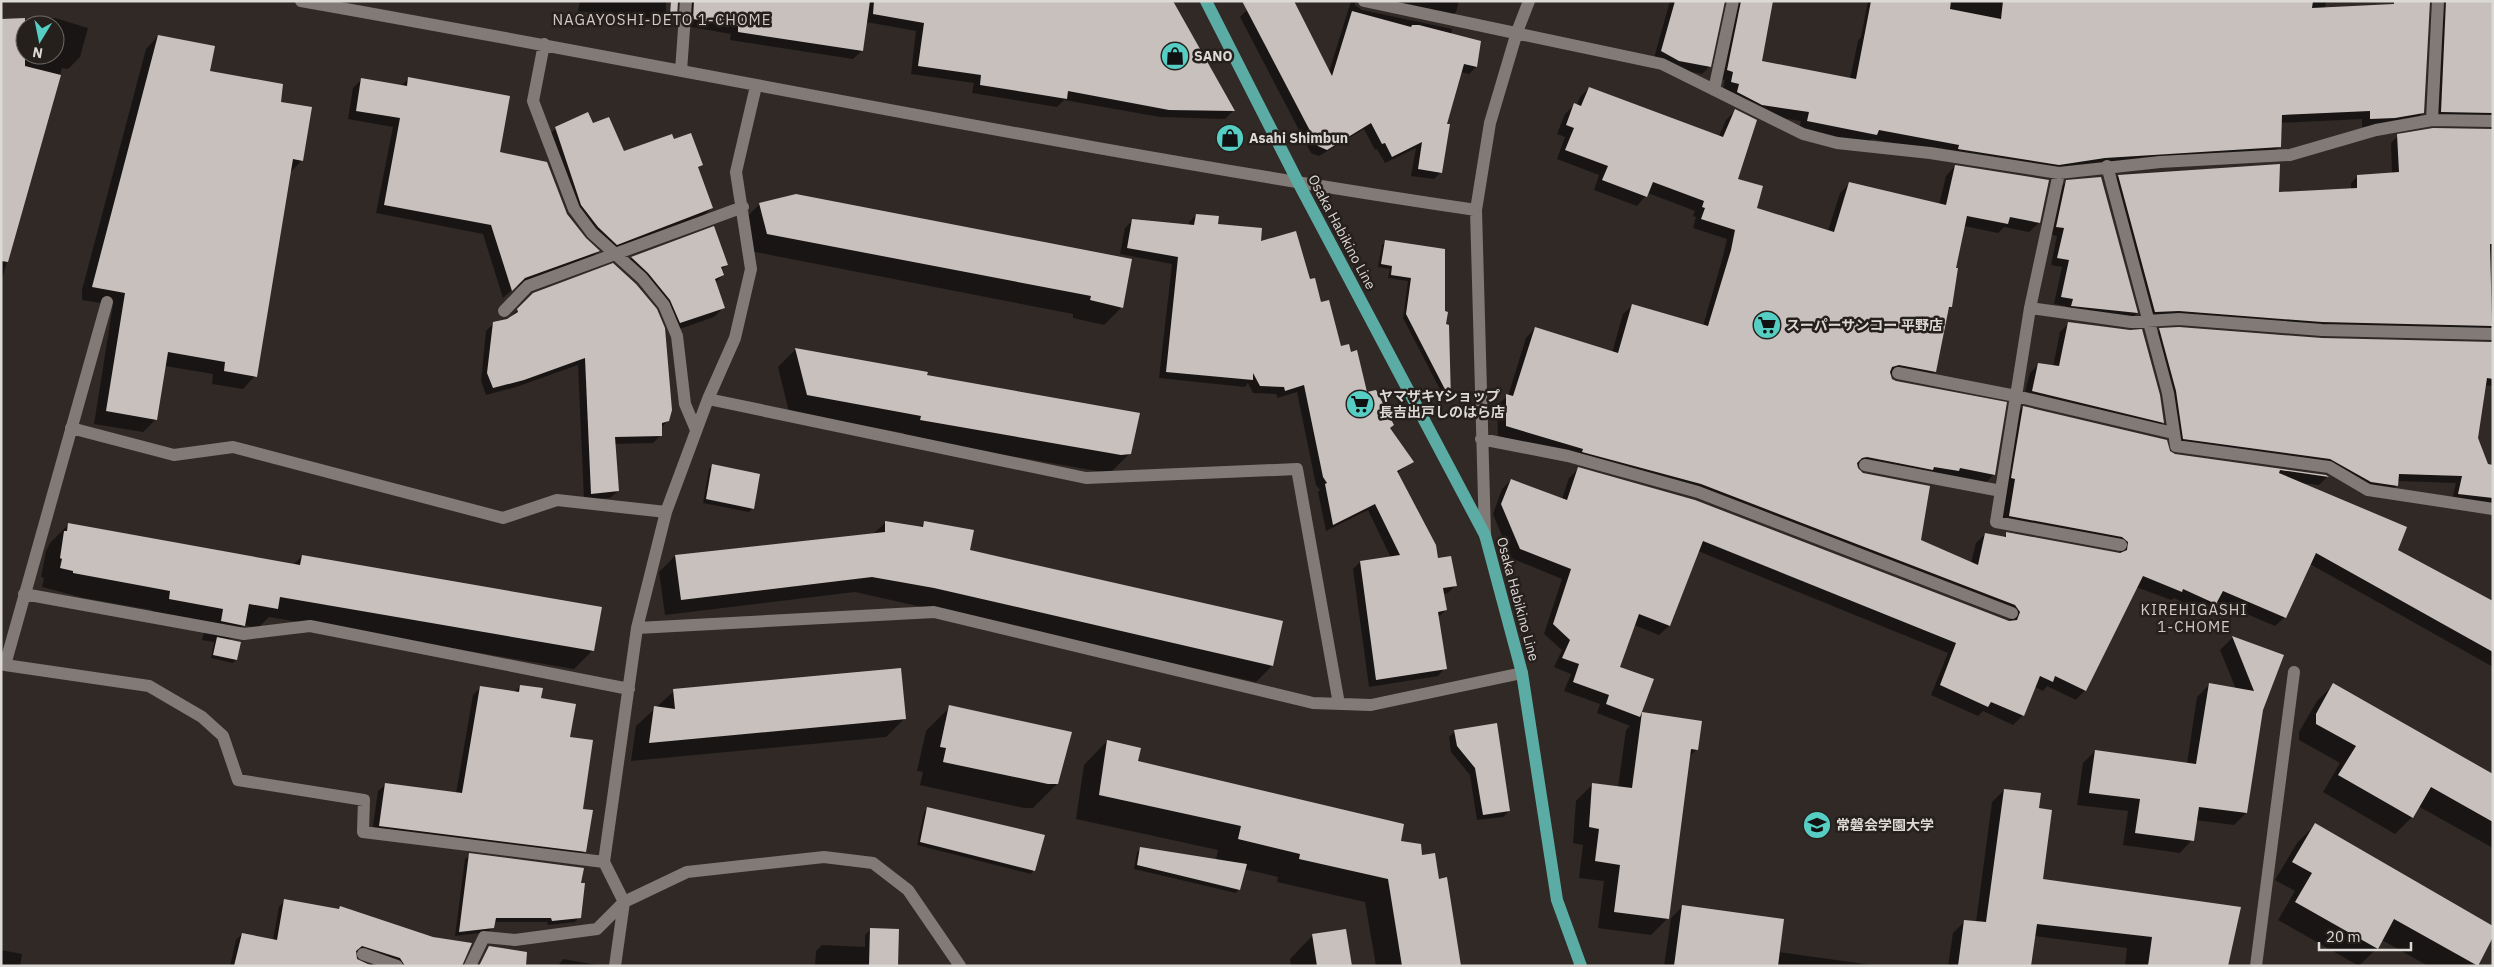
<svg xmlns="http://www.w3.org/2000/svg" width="2494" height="967" font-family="'IBM Plex Sans','Noto Sans JP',sans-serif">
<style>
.shadow{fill:#0007;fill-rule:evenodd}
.building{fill:#c8c0bc}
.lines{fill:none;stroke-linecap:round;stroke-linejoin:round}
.minor{stroke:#817a76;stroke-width:12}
.major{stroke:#5baca4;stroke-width:12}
.labels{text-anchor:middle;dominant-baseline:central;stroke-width:5;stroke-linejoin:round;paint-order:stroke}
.poi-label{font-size:14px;font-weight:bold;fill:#ddd9d7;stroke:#26201d;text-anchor:start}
.street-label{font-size:14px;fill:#ddd9d7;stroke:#26201d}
.neighbourhood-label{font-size:15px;letter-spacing:1px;fill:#d2cac6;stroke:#26201d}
</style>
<rect width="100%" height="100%" fill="#302926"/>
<!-- shadow -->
<path class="shadow" d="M580 1H666V14L659 21 578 11Z
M685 1H1172L1233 111 1225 119 1160 117 1064 100 1057 107 972 93 974 83 911 74 916 31 866 22 862 51 853 59 730 40 731 34 685 26Z
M1273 1 1329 72 1351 1H1355V5L1362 10 1452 29 1451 35 1480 42 1476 67 1469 74 1460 72 1446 125 1441 172 1434 179 1411 176 1416 148 1385 163 1377 149 1375 150 1364 129 1319 156 1311 153 1240 17 1247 10Z
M1366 1H1459L1456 12 1449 19Z
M1670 1H1723L1709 67 1702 74 1671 68 1654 58Z
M1736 1H1762L1761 62 1850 79 1858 41 1861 37 1868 1H2326L2325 8 2423 113 2414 121 2386 126 2362 127V119L2280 123 2279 147 2271 155 2050 173 1872 139 1868 143 1799 129 1801 121 1753 113 1723 90 1725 80 1719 79Z
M2445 1H2493V124L2434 118Z
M55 18 88 28 80 57 68 69 62 68 1 283V20ZM25 25H55V55H25Z
M158 36 208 72 279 103 302 160 290 173 255 376 243 389 212 384 213 374 165 366 156 419 143 432 94 424 113 305 82 300V290L146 49Z
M409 78 499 153 566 214 585 239 598 251 590 259 515 287 503 298 483 234 376 213 393 127 348 119 353 88 361 80 401 86Z
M1589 88 1719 136 1726 120 1735 111 1736 179 1755 209 1828 231 1840 193 1849 184 1939 205 1946 176 1955 166 2048 181 2039 223 2029 232 2004 227 1998 233 1964 226 1955 269 1951 307 1947 310 1935 372 1925 381 1889 374 1891 380 1994 474 1985 484 1923 479 1856 466 1919 541 1971 563 1976 543 1985 534 2003 538 2007 534 2119 554 2120 551 2113 546 2000 525 2014 417 2023 407 2174 455 2326 476 2327 477 2319 485 2301 483 2396 550 2493 603V667L2310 564 2285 617 2275 626 2216 601 2205 613 2174 598 2171 600 2136 587 2085 690 2076 700 2047 686 2043 691 2035 687 2023 715 2013 725 1983 711 1978 716 1931 695 1948 653 1698 551 1669 626 1659 635 1634 625 1618 667 1652 680 1638 718 1642 713 1697 749 1689 757 1668 918 1651 935 1598 928 1604 881 1579 878 1583 845 1573 843 1576 801 1593 784 1618 787 1626 730 1630 726 1597 713 1600 704 1564 691 1571 674 1554 667 1562 650 1544 634 1562 579 1511 558 1493 514 1502 489 1511 480 1562 499 1569 478 1578 469 2010 622V618L1691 493 1498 436 1497 405 1508 396 1526 338 1535 328 1612 353 1623 314 1633 305 1703 326 1722 260 1727 239 1693 228 1696 217 1693 216 1695 211 1648 193 1637 206 1594 190 1599 175 1557 159 1565 137 1557 134 1565 114 1574 105H1577L1580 97Z
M592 125 623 153 673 140 701 165 697 169 712 208 703 216 608 253 573 214 547 137 556 128Z
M2493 129V336L2148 319 2112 183 2118 176 2278 193 2351 189V183L2358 176 2392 174 2391 143 2398 136Z
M2100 178 2137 313 2130 320 2065 313 2066 306 2054 304 2062 267 2051 265 2057 236 2049 234 2059 189 2066 182Z
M760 204 1131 260 1122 307 1104 325 1073 318V314L750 251 742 221Z
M1196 215 1260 243 1309 281 1340 347 1366 393 1412 462 1397 473 1437 560 1455 586 1448 593 1443 594 1446 610 1438 617 1445 668 1438 676 1369 687 1353 569 1360 562 1391 558 1368 510 1326 531 1318 492 1320 490 1316 485 1297 392 1278 398 1276 394 1253 393 1248 383 1245 387 1159 378 1172 264 1120 254 1125 228 1132 221 1189 226V222Z
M713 228 726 265 721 270 723 275 715 283 723 308 714 317 671 332 661 309 639 282 622 267 631 258Z
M1386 242 1444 325 1448 326 1450 400 1447 403 1403 318 1408 281 1388 278 1390 269 1378 267 1382 245Z
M533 294 668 420 661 428V435L653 443 614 444 618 491 610 498 584 500 578 365 516 387 486 395 481 381 486 331 493 324 511 317Z
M2069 323 2163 422 2154 431 2023 400 2030 373 2039 364 2053 367 2060 332Z
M2160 330 2322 339 2493 343V386L2484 385 2476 438 2488 466 2493 467V506L2452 500 2456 483 2397 481V485L2390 492 2323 465 2177 445 2153 336Z
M796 349 926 376 1130 453 1112 471 1102 472 903 437 904 433 789 412 778 367Z
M713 466 753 508 749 512 703 503 709 469Z
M886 522 919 528 925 522 968 551 1272 666 1256 682 855 592 665 615 659 572 675 556 873 534Z
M69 524 293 565 302 556 593 650 574 669 269 617 258 628 243 625 228 641 236 660 233 663 211 658 214 642 202 640 205 628 151 618 152 610 84 598 42 587 44 578 41 577 46 551 50 543Z
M2232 638 2283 656 2261 710 2246 813 2234 825 2195 820 2192 840 2180 853 2123 845 2128 811 2077 805 2083 763 2095 751 2187 764 2197 697 2209 685 2236 689 2220 650Z
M2334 684 2493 775V848L2418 806 2412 817 2395 834 2323 792 2340 763 2299 740V732L2317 701Z
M521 686 540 699 569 738 582 810 585 851 578 858 372 833 378 791 386 784 456 794 473 695 480 688 514 692Z
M674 691 904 719 886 737 631 761 636 726Z
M950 707 1057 784 1033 808H1024L920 785 923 772 917 771 926 731Z
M1455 731 1509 811 1503 817 1477 820 1470 775 1451 752 1449 737Z
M1107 741 1137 762 1400 842 1421 856 1438 880 1460 966H1376L1365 902 1277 882 1278 877 1244 869 1239 889 1236 893 1134 869 1137 852 1141 849 1216 860 1218 850 1076 819 1084 765Z
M2004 790 2037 809 2041 880 2239 908 2197 966H2125L2127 948 2034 936 2030 966H1948L1953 933 1965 921 1976 922 1992 802Z
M927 809 1034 870 1031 874 917 845 924 812Z
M2315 825 2493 934 2477 965 2428 966 2382 940 2377 948 2359 966 2278 920 2295 891 2275 880 2297 843Z
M470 855 580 884 579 917 575 922 548 925 547 922H494L493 927 488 932 455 936 465 859Z
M285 900 338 910 340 908 461 966H394L358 952 354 953 355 960 368 966H230L236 940 242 934 273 940 279 907Z
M1683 906 1779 952 1879 966H1664L1671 918Z
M871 929 897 966H815L816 951 822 945 865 947V935Z
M1313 935 1351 966H1291L1290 959Z
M1 950 22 954 20 966H1Z
M563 959 598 965V966H558Z"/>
<!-- building -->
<path class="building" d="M671 1H678L677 17 670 15Z
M694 1H870L863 51 738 32V26L693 19Z
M874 1H1173L1235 111 1169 110 1068 91 1067 99 980 85 981 75 918 66 924 23 873 14Z
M1242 1H1294L1332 76 1352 11 1411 27 1412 25H1419L1481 41 1477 67 1464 64 1447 124H1450L1442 173 1418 169 1422 142 1392 157 1385 143 1382 144 1371 123 1327 150 1318 146Z
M1675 1H1725L1711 67 1679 61 1661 51Z
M1741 1H1773L1762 61 1856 79 1871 1H1951L1950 9 2001 19 2003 1H2313L2312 8 2394 4V1H2430L2424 113 2395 118 2370 119V111L2282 115 2281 147 2105 158 2059 165 1958 149 1959 145 1879 130 1877 135 1807 121 1809 112 1762 105 1737 92 1739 84 1731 82 1733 72 1727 70Z
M2446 1H2493V113L2441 112Z
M25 18V66L61 75 8 262 1 261V19Z
M158 35 215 46 210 71 283 84 281 102 312 107 303 161 293 159 257 377 224 371 225 362 168 352 157 420 106 411 125 293 92 287Z
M408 77 510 96 500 152 547 162 567 214 586 238 600 251 525 278 512 291 491 225 384 205 400 118 356 111 361 78 407 86Z
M1589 87 1723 137 1735 109 1757 120 1738 179 1763 186 1757 208 1834 232 1849 182 1946 205 1955 165 2049 180 2040 223 2010 217 2008 224 1967 216 1956 268H1958L1952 307H1949L1936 372 1899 365 1892 367 1890 372 1892 379 1896 381 2007 402 1995 475 1960 468 1959 471 1934 467 1933 470 1867 457 1862 458 1857 463 1858 468 1863 473 1930 486 1921 540 1978 565 1985 533 2006 537V532L2120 553 2127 550 2128 542 2122 537 2009 516 2015 479 2011 478 2023 406 2167 440 2170 451 2175 454 2326 475 2329 477 2280 470 2279 473 2407 527 2398 550 2493 601V652L2316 553 2286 618 2223 591 2216 604 2183 589 2182 592 2143 576 2086 691 2055 676 2053 682 2040 676 2024 716 1991 702 1988 707 1940 685 1956 643 1703 541 1670 626 1639 614 1620 667 1654 679 1640 717 1606 704 1609 695 1573 682 1579 664 1562 658 1570 640 1553 624 1571 569 1520 549 1501 504 1511 479 1567 500 1578 467 1695 500 2009 621 2017 620 2020 612 2015 605 1701 484 1582 452 1583 449 1506 426V394L1513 396 1535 327 1618 353 1632 304 1708 326 1731 250 1735 230 1701 219 1705 208 1702 207 1704 201 1653 182 1647 197 1602 180 1608 166 1565 150 1574 128 1566 125 1574 103 1581 106Z
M588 112 593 123 609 117 624 151 672 134 674 139 691 133 703 165 698 167 713 208 617 245 598 227 581 205 555 127Z
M2433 128 2493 129V244H2490L2492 326 2322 322 2179 311 2155 312 2118 175 2280 164 2279 192 2357 188V175L2399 172 2397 134Z
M2101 177 2138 313 2071 306 2073 299 2061 297 2069 260 2057 258 2064 228 2056 227 2066 180Z
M796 194 1132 259 1123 308 1090 300 1091 296 767 234 759 203Z
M1196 214 1219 216 1218 224 1262 228 1261 241 1296 231 1310 279 1315 278 1321 302 1329 300 1341 346 1349 344 1351 352 1357 350 1367 392 1376 390 1394 425 1390 428 1414 462 1397 471 1436 545 1438 558 1451 556 1457 586 1443 588 1447 610 1438 612 1447 669 1376 680 1360 561 1400 555 1375 504 1333 525 1325 484 1327 483 1323 477 1304 385 1285 391 1284 387 1260 386 1253 373V380L1166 372 1178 257 1127 248 1132 219 1194 225Z
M714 226 728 265 721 267 724 275 715 279 725 308 680 323 670 300 648 273 631 257Z
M1385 240 1445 249V311L1448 312 1446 324 1449 325 1451 401 1406 314 1411 278 1391 275 1392 266 1381 264Z
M613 263 636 284 657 309 665 328 672 410 669 421 662 423V436L615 437 619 491 591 494 585 358 524 380 493 388 487 373 493 322 507 319 518 312 517 309 533 293Z
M2068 322 2130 330 2142 329 2160 395 2164 423 2032 391 2038 363 2059 366Z
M2179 327 2322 338 2492 342 2493 379 2487 378 2478 438 2488 464 2493 465V498L2458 494 2462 476 2399 474 2398 486 2371 482 2330 459 2183 439 2176 391 2159 328Z
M795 348 928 372 927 375 1140 413 1131 454 1121 455 920 420 921 416 807 395Z
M712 464 760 474 754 509 706 499Z
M885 521 923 527 924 521 974 530 970 550 1283 621 1273 666 934 588 872 577 681 600 675 555 885 532Z
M68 523 300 565 302 555 602 607 594 651 280 597 278 609 249 604 245 626 221 621 223 609 169 599 170 591 73 573V571L60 568 62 559 60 558 64 531H67Z
M2232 636 2284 655 2263 710 2247 813 2199 807 2194 841 2135 833 2140 799 2089 793 2095 750 2196 764 2209 683 2254 691Z
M217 637 241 642 237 660 213 655Z
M901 668 906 719 649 743 654 706 675 709 673 689Z
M2333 683 2493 774V822L2431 787 2413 818 2338 775 2356 746 2316 724V714Z
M520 685 543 688 541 698 576 704 570 737 593 740 583 809 593 810 586 852 379 826 385 783 462 793 480 686 519 692Z
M949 705 1072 732 1058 784H1048L943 762 946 748 940 747Z
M1642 712 1702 721 1698 750 1691 749 1669 919 1614 912 1620 865 1595 861 1599 829 1589 827 1592 783 1632 788Z
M1497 723 1510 811 1483 815 1475 768 1457 746 1454 730Z
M1107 740 1141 748 1138 761 1404 824 1401 841 1421 844 1422 855 1435 853 1439 879 1447 877 1461 966H1402L1388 879 1299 859 1300 854 1238 839 1241 826 1099 795Z
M2004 789 2041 793 2039 808 2052 810 2043 879 2241 907 2228 966H2148L2152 937 2037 924 2031 966H1958L1964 920 1986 922Z
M927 807 1045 835 1035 871 920 842Z
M2315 823 2493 926V937L2478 966 2394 919 2378 949 2295 902 2312 873 2292 862Z
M1140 847 1247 864 1240 890 1137 865Z
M469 853 584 868 581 883H585L581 918 552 921 551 918H496L494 928 459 932Z
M284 899 339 909 340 906 433 937 472 943 462 966H405L400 958 362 946 356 951 357 959 372 966H234L242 933 277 940Z
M1682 905 1784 919 1778 966H1674Z
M870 928 899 929 898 966H869Z
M1346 929 1352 966H1317L1312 934Z
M489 946 527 952 526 966H479Z"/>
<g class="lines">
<!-- minor -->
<path class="minor" d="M301 1C693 70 1082 152 1476 210
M1364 1 1662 64 1803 134 1837 143 1930 153 2059 173 2160 162 2290 155 2376 130 2432 120 2493 121
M544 44 533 101 574 209 592 233 642 278 664 305 677 336 685 404 696 430
M681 71 686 1
M1714 90 1733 1
M2432 120 2438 1
M2107 166 2168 393 2176 446 2329 467 2368 490 2493 509
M2059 173 2030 308 1996 522 2121 545
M107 302 5 665 149 686 202 717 223 736 238 780 364 800 363 832 604 862
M2030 308 2131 322 2179 319 2322 330 2493 334
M504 311 528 286 743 207
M1898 373 2016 396 2173 433
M708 399 1086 478 1297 469 1339 704
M71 428 174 455 233 447 503 518 557 500 666 512
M1481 439 1568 456 1698 492 2012 613
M1865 465 2001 491
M1485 535 1476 210 1490 123 1517 32 1529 1
M24 594 244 634 310 626 629 689
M637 628 934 612 1313 703 1371 705 1522 673
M363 954 397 966
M470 966 484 937 515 940 597 929 624 902 687 872 824 857 873 863 908 890 960 966
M615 966 624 902 604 862 637 628 666 512 708 399 735 338 751 269 736 172 756 86
M2256 966 2294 672"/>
<!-- major -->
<path class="major" d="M1206 1 1299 184 1485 535 1522 673 1557 900 1581 966"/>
</g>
<!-- icons -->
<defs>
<symbol id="shop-disc" viewBox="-11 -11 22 22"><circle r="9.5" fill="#56cec4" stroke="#26201d"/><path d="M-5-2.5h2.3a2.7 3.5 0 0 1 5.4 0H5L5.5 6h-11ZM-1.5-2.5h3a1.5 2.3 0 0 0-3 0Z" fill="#111"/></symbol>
<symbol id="supermarket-disc" viewBox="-11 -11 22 22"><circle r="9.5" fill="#56cec4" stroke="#26201d"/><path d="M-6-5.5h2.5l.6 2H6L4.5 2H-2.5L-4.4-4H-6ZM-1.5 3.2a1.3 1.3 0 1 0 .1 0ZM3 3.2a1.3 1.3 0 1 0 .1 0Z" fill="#111"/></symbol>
<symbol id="university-disc" viewBox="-11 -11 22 22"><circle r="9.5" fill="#56cec4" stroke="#26201d"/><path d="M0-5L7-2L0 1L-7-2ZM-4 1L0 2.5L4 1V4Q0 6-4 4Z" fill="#111"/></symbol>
</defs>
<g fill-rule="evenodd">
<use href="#shop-disc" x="1159" y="40" width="32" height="32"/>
<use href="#shop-disc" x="1214" y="122" width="32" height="32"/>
<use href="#supermarket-disc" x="1751" y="309" width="32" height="32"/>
<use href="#supermarket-disc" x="1344" y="388" width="32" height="32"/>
<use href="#university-disc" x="1801" y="809" width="32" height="32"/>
</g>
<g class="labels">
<!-- poi labels -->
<g class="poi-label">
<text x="1194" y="56">SANO</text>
<text x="1249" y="138">Asahi Shimbun</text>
<text x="1786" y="325">スーパーサンコー 平野店</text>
<text x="1379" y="396">ヤマザキYショップ<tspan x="1379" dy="16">長吉出戸しのはら店</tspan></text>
<text x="1836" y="825">常磐会学園大学</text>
</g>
<!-- street labels -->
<g class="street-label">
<text transform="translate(1342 232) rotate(62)">Osaka Habikino Line</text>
<text transform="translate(1518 599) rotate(75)">Osaka Habikino Line</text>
</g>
<!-- neighbourhood labels -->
<g class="neighbourhood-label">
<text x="662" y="19">NAGAYOSHI-DETO 1-CHOME</text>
<text x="2194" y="609">KIREHIGASHI<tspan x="2194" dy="17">1-CHOME</tspan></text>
</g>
</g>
<!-- border -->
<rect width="2494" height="967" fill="none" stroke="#ddd9d7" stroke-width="5"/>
<!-- north arrow -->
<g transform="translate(40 40) rotate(190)"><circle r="24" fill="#26201d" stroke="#6f6a67"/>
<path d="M0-4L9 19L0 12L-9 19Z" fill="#56cec4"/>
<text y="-8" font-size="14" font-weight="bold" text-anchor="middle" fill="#ddd9d7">N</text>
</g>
<!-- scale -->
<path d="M2319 942v8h92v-8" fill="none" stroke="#ddd9d7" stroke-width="2.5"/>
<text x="2326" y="942" font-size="15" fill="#ddd9d7" stroke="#26201d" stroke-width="4" paint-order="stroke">20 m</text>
</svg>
